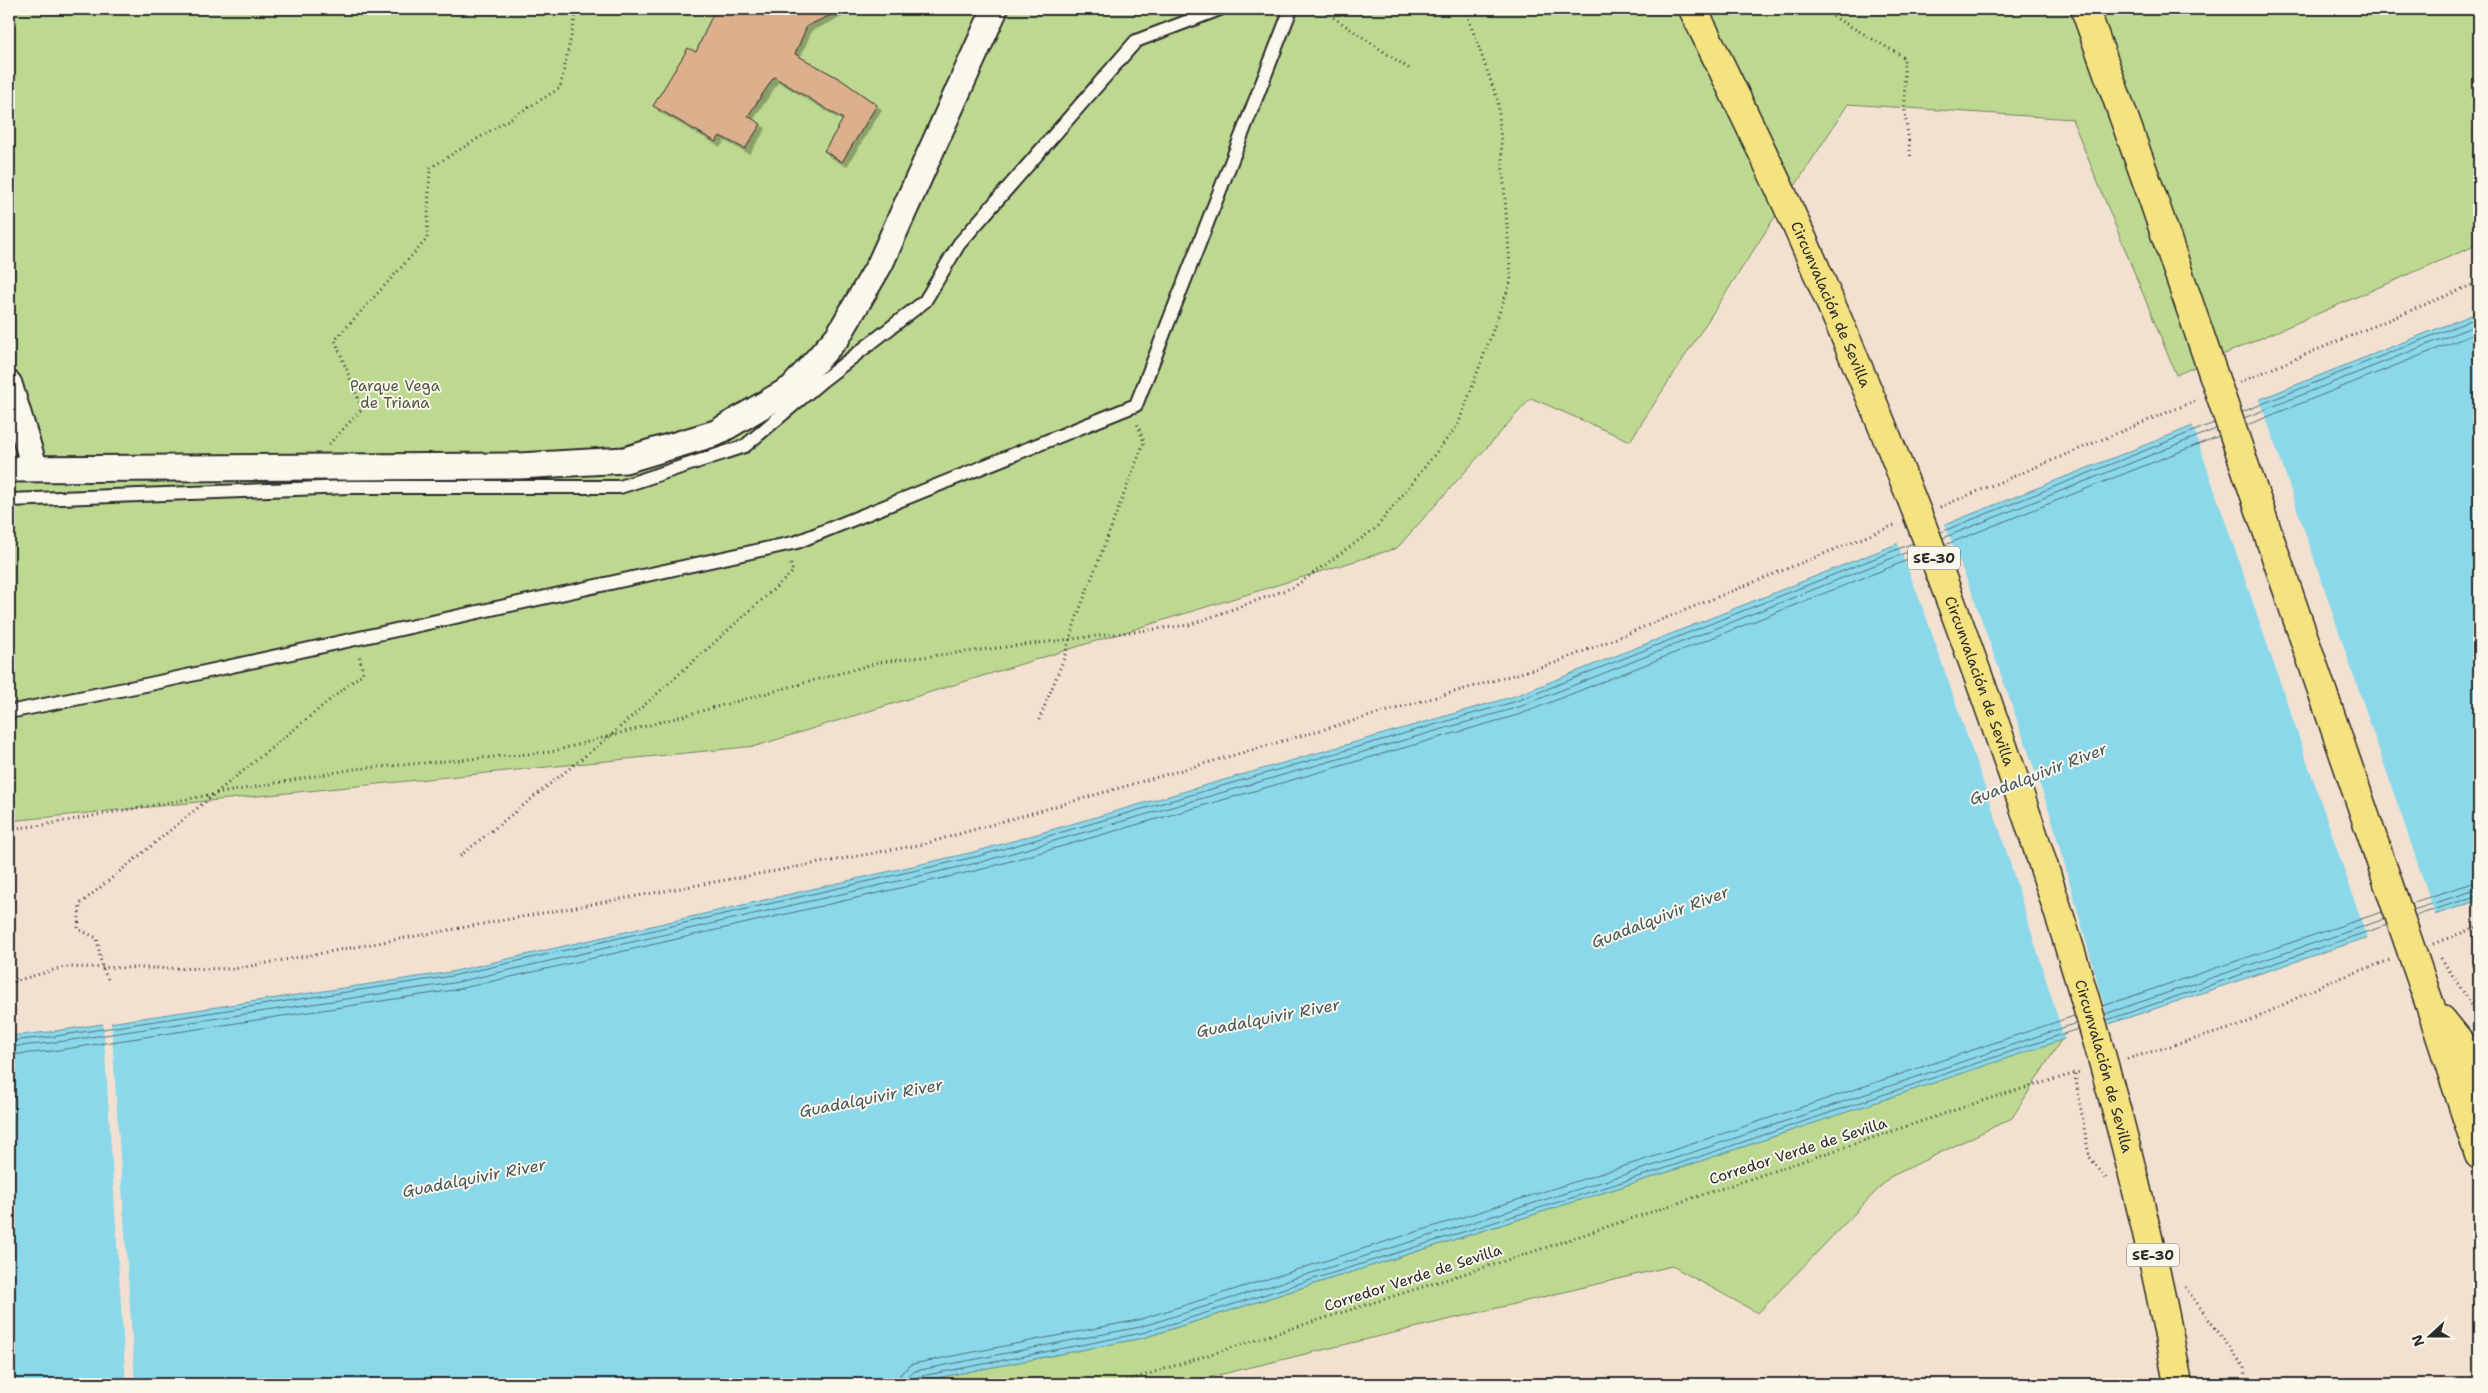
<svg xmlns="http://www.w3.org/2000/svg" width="2488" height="1393" font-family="'Shantell Sans',sans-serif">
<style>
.green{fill:#bdd991;stroke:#74825e}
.water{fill:#8bd8eb;stroke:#65939e}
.pier{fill:#f2e1d0}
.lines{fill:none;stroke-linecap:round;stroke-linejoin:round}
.shore{stroke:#517078;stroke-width:1}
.building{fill:#dcaf8d;stroke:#2b2b2b;filter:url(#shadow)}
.service-casing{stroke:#2b2b2b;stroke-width:16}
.minor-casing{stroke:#2b2b2b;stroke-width:29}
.motorway-casing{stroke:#2b2b2b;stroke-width:31}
.path{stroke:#2b2b2b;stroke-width:3;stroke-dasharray:1 4;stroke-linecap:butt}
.service{stroke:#fbf7ec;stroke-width:12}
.minor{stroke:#fbf7ec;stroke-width:25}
.motorway{stroke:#f5e382;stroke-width:28}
.motorway-bridge-casing{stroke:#2b2b2b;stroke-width:31;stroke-linecap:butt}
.motorway-bridge{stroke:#f5e382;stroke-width:28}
.labels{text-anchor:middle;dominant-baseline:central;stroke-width:4;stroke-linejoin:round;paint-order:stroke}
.shield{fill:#fbf7ec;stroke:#696865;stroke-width:1}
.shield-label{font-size:14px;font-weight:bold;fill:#2b2b2b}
.street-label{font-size:15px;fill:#2b2b2b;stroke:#fbf7ec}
.park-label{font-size:15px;fill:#505644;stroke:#fbf7ec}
.water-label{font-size:16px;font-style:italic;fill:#43565b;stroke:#fbf7ec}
</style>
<defs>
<filter id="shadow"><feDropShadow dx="4.5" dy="4.5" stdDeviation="0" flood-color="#0004"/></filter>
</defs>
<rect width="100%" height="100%" fill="#f2e1d0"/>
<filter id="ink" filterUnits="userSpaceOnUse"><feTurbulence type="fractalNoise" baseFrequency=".02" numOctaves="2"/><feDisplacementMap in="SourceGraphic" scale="10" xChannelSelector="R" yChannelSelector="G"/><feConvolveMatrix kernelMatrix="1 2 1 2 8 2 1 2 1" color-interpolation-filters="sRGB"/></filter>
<g filter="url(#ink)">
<!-- green -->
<path class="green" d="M9 9H2479V244L2176 375 2072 119 1848 104 1630 441 1531 398 1397 548 756 746 9 821Z
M2061 1040 2012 1118 1890 1177 1758 1313 1672 1266 1181 1384H905L1143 1338 1659 1175Z"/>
<!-- water -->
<path class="water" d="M2479 312V900L1659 1175 1143 1338 905 1384H9V1036L49 1032 451 972 978 851 1515 696Z"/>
<!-- pier -->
<path class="pier" d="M2259 397 2436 917 2368 940 2192 424Z
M1944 523 1972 593 2051 816 2110 1026 2065 1041 2001 834 1924 611 1897 542Z
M111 1020 135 1384H126L103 1021Z"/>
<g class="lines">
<!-- shore -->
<path class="shore" d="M2242 412 2479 317
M2244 418 2479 324
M2247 425 2479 332
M1941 532 2214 423
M1943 538 2216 429
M1945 545 2219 436
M2411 903 2479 881
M2413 910 2479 889
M2415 916 2479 895
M2103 1006 2382 912
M2105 1014 2385 919
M2107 1020 2387 925
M9 1041 50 1037 452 976 979 856 1517 701 1913 543
M9 1047 51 1043 453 983 981 862 1519 707 1915 549
M9 1055 52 1051 454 990 983 869 1521 714 1918 556
M898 1384 901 1373 912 1364 1138 1320 1653 1157 2074 1016
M906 1384 908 1376 915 1371 1140 1327 1655 1165 2077 1023
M912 1384 913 1380 917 1377 1142 1333 1657 1171 2078 1029"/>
</g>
<!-- building -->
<path class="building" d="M715 9H844L807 26 795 54 840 79 877 105 842 162 824 151 843 119 774 77 748 116 761 124 745 149 720 136 716 142 653 106 688 48 696 52Z"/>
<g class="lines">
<defs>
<path id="service" d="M9 500 349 487H620L745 446 822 381 925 301 959 244 1136 41 1220 9
M9 712 150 684 797 542 1136 405 1291 9"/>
<path id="minor" d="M9 384 35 469
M9 469 519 466 625 460 716 433 792 388 838 336 880 264 995 9"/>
<path id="motorway" d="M2430 1005 2479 1155
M2442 1020 2473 1058 2479 1077"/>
</defs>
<!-- service casing -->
<use href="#service" class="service-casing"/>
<!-- minor casing -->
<use href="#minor" class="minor-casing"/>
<!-- motorway casing -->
<use href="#motorway" class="motorway-casing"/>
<!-- path -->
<path class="path" d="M1321 9 1411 70
M1820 9 1904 57 1905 113 1911 159
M2240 382 2479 282
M329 444 362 409 335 340 427 239 430 168 560 88 577 9
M1940 507 2197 400
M1039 720 1063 661 1076 619 1144 442 1137 423
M9 829 43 825 354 769 551 752 881 662 1189 625 1294 587 1376 528 1458 425 1511 281 1498 101 1465 9
M460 856 610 736 793 572 790 561
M2433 944 2479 926
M2441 958 2479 1016
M108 979 102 968 97 938 78 929 80 904 363 673 359 654
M9 983 64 967 234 969 924 844 1555 663 1897 524
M2127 1059 2242 1025 2329 982 2390 960
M2075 1074 2089 1156 2108 1181
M2185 1287 2244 1367 2246 1384
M1117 1384 1523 1255 1994 1097 2080 1072"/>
<!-- service -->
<use href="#service" class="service"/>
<!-- minor -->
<use href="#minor" class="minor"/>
<!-- motorway -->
<use href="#motorway" class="motorway"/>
<defs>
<g id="motorway-bridge">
<path id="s1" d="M1693 9C1738 101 1784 194 1824 288 1892 443 1953 601 2008 761 2079 964 2140 1172 2178 1384"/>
<path d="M2085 9 2151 193 2430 1005"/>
</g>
</defs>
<!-- motorway-bridge casing -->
<use href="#motorway-bridge" class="motorway-bridge-casing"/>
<!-- motorway-bridge -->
<use href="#motorway-bridge" class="motorway-bridge"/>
</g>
</g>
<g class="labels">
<!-- shield labels -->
<g class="shield">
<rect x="1908" y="546.5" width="52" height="23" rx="4"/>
<rect x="2127" y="1243.5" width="52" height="23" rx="4"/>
</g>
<g class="shield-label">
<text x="1934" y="558">SE-30</text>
<text x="2153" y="1255">SE-30</text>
</g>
<!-- street labels -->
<g class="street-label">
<text stroke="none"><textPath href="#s1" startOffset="326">Circunvalación de Sevilla</textPath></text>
<text stroke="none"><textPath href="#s1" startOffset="731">Circunvalación de Sevilla</textPath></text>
<text stroke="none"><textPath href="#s1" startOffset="1136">Circunvalación de Sevilla</textPath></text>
<text transform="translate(1798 1151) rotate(-18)">Corredor Verde de Sevilla</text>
<text transform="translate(1413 1278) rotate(-18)">Corredor Verde de Sevilla</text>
</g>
<!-- park labels -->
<g class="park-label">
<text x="395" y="386">Parque Vega<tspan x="395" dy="17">de Triana</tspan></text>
</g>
<!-- water labels -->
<g class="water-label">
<text transform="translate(2038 774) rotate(-21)">Guadalquivir River</text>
<text transform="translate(1660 917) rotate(-21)">Guadalquivir River</text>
<text transform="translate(1268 1018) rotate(-11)">Guadalquivir River</text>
<text transform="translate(871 1098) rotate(-11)">Guadalquivir River</text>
<text transform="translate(474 1178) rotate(-11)">Guadalquivir River</text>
</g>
</g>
<!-- margin -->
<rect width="2488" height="1393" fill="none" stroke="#fbf7ec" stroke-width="30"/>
<rect x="15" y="15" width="2458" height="1363" fill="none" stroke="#2b2b2b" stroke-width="2" filter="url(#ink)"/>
<!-- north arrow -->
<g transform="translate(2430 1336) rotate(249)" stroke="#fbf7ec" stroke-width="4" paint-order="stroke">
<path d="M0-4L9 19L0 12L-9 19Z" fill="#2b2b2b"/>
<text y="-8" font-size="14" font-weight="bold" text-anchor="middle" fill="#2b2b2b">N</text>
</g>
</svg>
